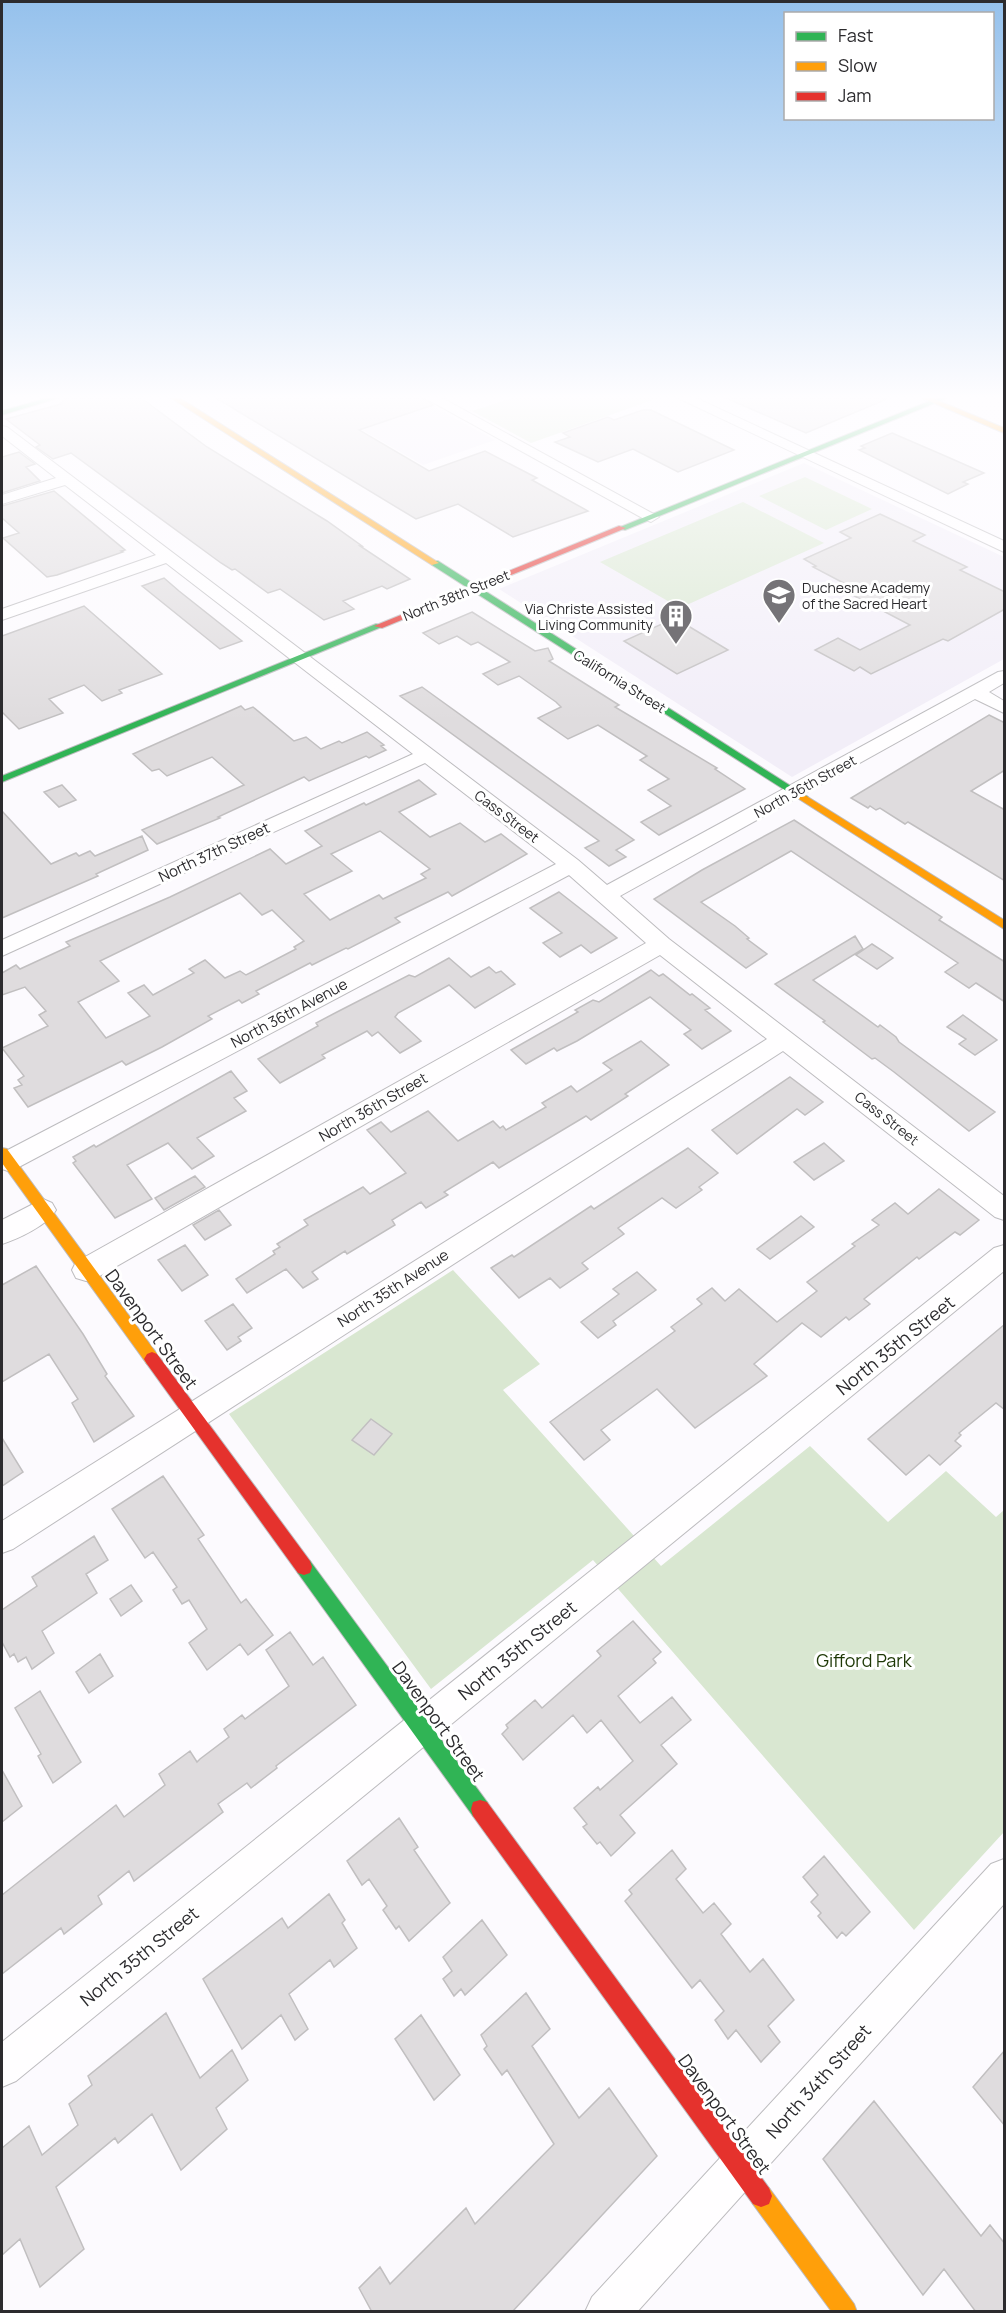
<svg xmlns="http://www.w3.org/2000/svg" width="1006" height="2313" font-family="Manrope,sans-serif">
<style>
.built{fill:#f2eef8}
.green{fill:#d9e7d1}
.building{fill:#dfdcde;stroke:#c1bfc0;stroke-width:1.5;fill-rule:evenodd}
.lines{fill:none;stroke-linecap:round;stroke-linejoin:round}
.street-casing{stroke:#bdbcbf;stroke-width:2}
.fast-casing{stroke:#bdbcbf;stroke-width:2}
.slow-casing{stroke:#bdbcbf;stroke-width:2}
.jam-casing{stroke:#bdbcbf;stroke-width:2}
.street{fill:#fffeff;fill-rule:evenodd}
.fast{fill:#30b455;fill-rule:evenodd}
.slow{fill:#ff9f0a;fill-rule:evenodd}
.jam{fill:#e5322d;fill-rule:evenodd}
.labels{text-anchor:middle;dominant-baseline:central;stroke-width:6;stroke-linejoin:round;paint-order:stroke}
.far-poi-label{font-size:14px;fill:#2c2b2e;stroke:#fff;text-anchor:start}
.far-street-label{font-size:14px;fill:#2c2b2e;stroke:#fff}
.street-label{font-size:15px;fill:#2c2b2e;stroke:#fff}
.near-street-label{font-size:18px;fill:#2c2b2e;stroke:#fff}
.near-park-label{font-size:18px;fill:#1e3806;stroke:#fff}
</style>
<rect width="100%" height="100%" fill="#fcfafe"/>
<!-- built -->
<path class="built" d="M307 398H417L495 440 423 465Z
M804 463 1004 557V659L792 777 499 589Z"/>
<!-- green -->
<path class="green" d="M512 398H658L531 443 472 411Z
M805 477 872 509 826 530 759 496Z
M743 502 824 543 680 608 600 562Z
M453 1270 540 1364 503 1390 661 1566 810 1446 888 1522 946 1471 996 1517 1004 1510V1832L914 1930 593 1560 431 1689 229 1414Z"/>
<!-- building -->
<path class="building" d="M65 398H141L207 447 327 521 362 546H360L410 579 387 589 382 586 343 601 354 609 324 620 280 589 268 593 235 569 232 570 221 563 71 453 53 459 36 447 40 445 6 419 61 404Z
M216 398H423L433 405 359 430 429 471 485 451 537 478 532 480 588 511 513 537 458 504 416 519Z
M726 398H887V399L806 433Z
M643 410H651L734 450 678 472 633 449 598 462 555 442 570 437 563 433 608 417 614 420Z
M892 433 943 455 984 473 963 482 968 484 948 494 859 450 865 448 861 446Z
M19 452 35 464 26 467 40 481 2 493V457Z
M54 491 125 550 121 551 123 552 57 575 47 577 3 538 19 533 2 518V506Z
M880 514 925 535 913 541 967 567 960 570 1005 592V609L948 641 943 639 871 674 860 667 854 671 815 650 838 638 860 650 910 625 847 592 855 589 813 567 816 566 804 559 851 538 840 532Z
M164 578 179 591 242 641 220 649 142 586Z
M84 606 162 674 119 690 122 693 102 701 84 685 49 699 63 713 19 729 2 712V636Z
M472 612 535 651 548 648 553 659 549 661 619 705 615 707 717 768 715 769 745 789 659 835 641 822 671 806 648 790 669 779 640 760 647 756 598 725 568 739 538 718 561 707 556 702 519 676 498 685 483 674 510 662 478 642 471 645 457 636 439 644 423 633Z
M675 618 728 650 677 674 624 641Z
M422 687 634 840 616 850 626 857 609 866 585 848 599 841 400 696Z
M241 706 245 710 253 707 294 741 306 737 321 749 339 741 342 743 367 732 384 745 381 746 386 750 369 758 366 756 309 781 304 777 218 817 220 818 157 844 142 830 244 785 212 757 167 776 159 769 152 771 133 754Z
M989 715 1005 723V770L971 791 1005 810V881L908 822 905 824 880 808 876 810 870 806 868 808 851 798Z
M419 780 436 794 399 812 430 837 460 823 485 842 501 834 527 854 452 896 448 892 395 918 400 922 348 949 346 948 312 965 310 963 256 991 259 994 242 1003 239 1000 208 1016 212 1019 162 1047 126 1065 122 1061 28 1107 14 1088 22 1085 18 1080 24 1076 2 1048 48 1026 39 1015 46 1011 25 987 2 995V973L16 965 20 969 70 946 66 942 170 897 270 849 286 864 322 846 305 831 364 803 366 805ZM380 831 430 869 421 874 426 878 383 899 379 895 330 920 304 894 352 871 331 854ZM240 893 262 915 272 910 304 941 294 947 296 949 246 975 240 971 225 978 205 960 189 969 194 973 153 995 144 985 128 993 150 1016 106 1038 78 1002 119 981 100 961Z
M62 785 76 800 59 807 44 792Z
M2 811 51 864 76 853 79 856 90 851 95 856 142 836 148 850 96 874 98 876 2 918Z
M794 820 942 917 939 920 1005 962V1002L976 983 969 988 945 972 958 963 791 851 701 902 735 926 749 938 747 939 767 954 746 968 654 899 702 870Z
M559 892 591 917 617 938 591 953 581 945 560 957 543 943 562 933 530 908Z
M855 936 863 949 813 980 878 1027 880 1025 896 1037 899 1042 995 1112 969 1131 894 1072 875 1058 872 1059 823 1022 825 1021 775 984Z
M872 944 883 951 893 958 877 969 856 955Z
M449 958 471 977 489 967 496 973 501 971 515 984 475 1008 449 985 398 1013 395 1017 421 1041 400 1053 378 1032 372 1036 367 1031 322 1055 325 1058 280 1083 258 1059 318 1026 316 1023 337 1012 409 975 415 977Z
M651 970 659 976 663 974 690 995 692 994 710 1008 705 1010 731 1031 702 1049 684 1034 691 1030 650 997 577 1041 557 1051 554 1048 526 1064 511 1050 578 1012 575 1010 593 1000 599 1002Z
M963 1015 997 1040 975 1055 959 1044 966 1039 947 1027Z
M641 1041 669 1065 625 1094 628 1096 591 1120 586 1116 499 1168 493 1162 444 1192 448 1195 426 1208 421 1202 392 1220 395 1225 347 1254 345 1251 312 1272 318 1279 303 1288 286 1269 247 1293 236 1279 275 1254 273 1251 280 1247 277 1244 308 1225 304 1220 363 1187 370 1194 406 1173 367 1130 381 1122 391 1132 428 1111 458 1141 493 1121 500 1128 503 1126 506 1130 546 1107 542 1103 571 1086 577 1092 612 1070 603 1063Z
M231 1071 247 1091 234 1098 246 1111 197 1138 214 1156 192 1169 168 1143 127 1165 152 1199 115 1218 73 1163 76 1161 73 1157 94 1145 96 1147Z
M790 1077 823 1102 805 1115 797 1109 737 1154 712 1130Z
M824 1143 844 1161 814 1180 794 1162Z
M688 1148 718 1173 699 1187 702 1190 676 1208 662 1198 618 1228 624 1234 582 1263 588 1269 560 1288 550 1278 519 1298 491 1268 512 1255 514 1257 591 1206 594 1209Z
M195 1176 205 1187 164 1210 155 1198Z
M939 1189 979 1220 960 1235 955 1232 919 1259 917 1257 864 1299 870 1304 849 1320 846 1317 821 1337 802 1323 754 1364 767 1376 695 1428 657 1389 601 1430 610 1440 584 1460 550 1422 675 1331 671 1327 702 1304 697 1299 712 1288 725 1301 739 1289 777 1322 817 1291 807 1282 855 1246 852 1244 879 1225 872 1220 895 1203 908 1214Z
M219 1210 231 1225 205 1240 193 1225Z
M801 1216 814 1227 770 1259 757 1249Z
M185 1245 208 1275 182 1291 158 1260Z
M36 1266 83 1334 107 1374 105 1376 134 1416 94 1442 72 1403 78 1399 49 1354 2 1382V1285Z
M637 1272 656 1290 613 1321 616 1325 598 1338 581 1322 619 1294 613 1289Z
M233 1304 252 1328 238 1337 241 1341 227 1350 205 1321Z
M1005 1324V1410L996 1403 959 1433 961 1435 955 1441 961 1446 940 1465 929 1455 906 1475 868 1439Z
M371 1419 392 1434 374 1455 352 1440Z
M2 1438 23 1472 2 1486Z
M163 1476 204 1535 198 1539 241 1603 246 1599 273 1635 248 1655 240 1644 207 1670 189 1643 207 1629 189 1600 182 1604 173 1590 177 1587 153 1552 145 1558 112 1509Z
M94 1536 108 1560 86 1574 97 1593 42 1631 54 1653 32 1669 26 1657 18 1662 14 1654 10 1657 2 1642V1610L37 1586 32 1577Z
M131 1585 142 1601 121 1616 110 1599Z
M633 1621 661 1652 653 1659 656 1663 618 1696 640 1723 672 1697 691 1720 661 1745 677 1764 620 1815 635 1833 611 1856 600 1842 597 1844 583 1827 587 1824 574 1808 598 1787 600 1790 633 1761 601 1720 587 1733 573 1715 523 1760 502 1734 508 1728 506 1725 535 1700 542 1708 601 1656 597 1651Z
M290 1632 313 1665 323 1657 356 1705 276 1766 277 1768 251 1788 247 1783 218 1804 223 1812 134 1881 129 1871 98 1896 102 1904 64 1934 61 1928 2 1974V1895L116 1805 124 1817 165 1785 159 1774 190 1751 197 1762 200 1759 229 1737 224 1729 242 1715 245 1719 289 1686 266 1650Z
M100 1654 113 1676 89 1693 76 1672Z
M40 1691 81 1762 53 1783 38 1756 41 1754 15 1708Z
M2 1770 22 1806 2 1822Z
M399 1818 418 1847 414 1850 450 1903 409 1941 399 1926 396 1929 383 1910 387 1906 369 1879 362 1885 347 1861Z
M672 1850 686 1869 676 1879 703 1913 714 1903 731 1924 721 1934 750 1972 763 1959 794 2000 768 2026 780 2042 761 2062 736 2030 728 2039 715 2020 724 2011 700 1980 692 1988 625 1901 632 1894 629 1890Z
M824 1856 870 1912 846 1936 842 1932 837 1938 818 1916 821 1913 811 1902 818 1895 803 1877Z
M329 1894 345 1920 342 1923 357 1948 334 1967 330 1960 289 1994 308 2029 295 2040 281 2015 242 2049 203 1979 282 1918 288 1928Z
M482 1920 507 1955 465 1995 461 1989 454 1996 443 1979 452 1971 443 1957Z
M526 1993 550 2029 532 2046 579 2118 609 2088 657 2156 512 2312H372L359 2288 380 2267 390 2284 466 2208 475 2224 554 2144 507 2070 502 2075 484 2049 487 2046 481 2035Z
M166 2013 200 2078 232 2050 248 2080 216 2108 227 2129 181 2170 152 2114 118 2143 115 2138 56 2187 84 2249 40 2287 20 2239 2 2255V2148L29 2126 42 2155 78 2125 69 2104 92 2085 88 2076Z
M421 2015 460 2075 434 2100 395 2039Z
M1005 2050V2126L973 2087Z
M874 2101 981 2236 990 2225 1005 2244V2312H976L944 2269 923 2295 823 2159Z"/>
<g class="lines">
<defs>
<path id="street" d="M425 398H442L659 517 651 522 646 520Z
M678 398H696L1004 541V552Z
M2 426 7 427 578 860 607 885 998 672 1004 671V683L989 692 1004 701V713L975 699 620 896 669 939 1004 1196V1220L995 1217 783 1051 13 1549 2 1553V1521L767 1039 660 955 96 1278 86 1281 76 1278 72 1270 76 1262 646 943 569 875 17 1168 8 1171 2 1169V1153L556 864 425 763 2 956V940L413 754 166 563 2 620V609L156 555 65 485 2 504V495L56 478 2 436Z
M43 1199 52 1203 56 1210C48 1225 18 1239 2 1244V1220Z
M1004 1245V1271L16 2081 2 2087V2042L994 1248Z
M1004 1859V1904L637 2312H585L592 2297 991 1864Z"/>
<path id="fast" d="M47 398H58L2 415V411Z
M937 398H947L625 530 618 528Z
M432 561H438L808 797 807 799H799L432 565Z
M376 624 384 626 2 782V776Z
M304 1559 310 1561 487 1802 489 1809 487 1816 480 1818 473 1816 298 1573 296 1567 298 1561Z"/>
<path id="slow" d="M171 398H180L439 563 432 565Z
M922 398H932L1004 428V433Z
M803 794 1004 920V929L799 799 798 797Z
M2 1148 7 1149 157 1354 160 1359 157 1364 152 1366 147 1364 2 1163Z
M761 2185 769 2188 854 2304 857 2312H832L753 2204 750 2196 753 2188Z"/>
<path id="jam" d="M619 526 626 528 382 628 374 626Z
M152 1352 157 1354 310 1561 312 1567 310 1573 304 1575 298 1573 147 1364 144 1359 147 1354Z
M480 1800 487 1802 769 2188 772 2196 769 2204 761 2207 753 2204 473 1816 471 1809 473 1802Z"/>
</defs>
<!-- street casing -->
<use href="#street" class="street-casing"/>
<!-- fast casing -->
<use href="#fast" class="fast-casing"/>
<!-- slow casing -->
<use href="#slow" class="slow-casing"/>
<!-- jam casing -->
<use href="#jam" class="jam-casing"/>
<!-- street -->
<use href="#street" class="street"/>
<!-- fast -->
<use href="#fast" class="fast"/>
<!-- slow -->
<use href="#slow" class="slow"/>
<!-- jam -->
<use href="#jam" class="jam"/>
</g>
<!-- sky -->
<linearGradient id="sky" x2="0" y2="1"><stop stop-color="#95c1ec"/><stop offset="0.55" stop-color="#fefdff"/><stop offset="1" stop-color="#fefdff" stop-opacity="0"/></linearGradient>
<rect width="1006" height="722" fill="url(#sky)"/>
<!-- icons -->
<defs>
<symbol id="school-pin" viewBox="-11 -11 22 30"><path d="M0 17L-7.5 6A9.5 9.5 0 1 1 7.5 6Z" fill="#757377" stroke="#fff"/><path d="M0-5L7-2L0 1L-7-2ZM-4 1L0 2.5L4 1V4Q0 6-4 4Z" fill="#fff"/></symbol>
<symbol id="building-pin" viewBox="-11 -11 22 30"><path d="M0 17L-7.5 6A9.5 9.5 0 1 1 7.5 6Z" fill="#757377" stroke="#fff"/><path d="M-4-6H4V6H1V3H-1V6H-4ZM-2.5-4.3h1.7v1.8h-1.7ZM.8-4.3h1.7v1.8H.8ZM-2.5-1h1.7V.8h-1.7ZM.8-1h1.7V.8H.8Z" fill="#fff"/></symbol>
</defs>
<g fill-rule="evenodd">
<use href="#school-pin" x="760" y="576" width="38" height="52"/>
<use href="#building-pin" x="657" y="597" width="38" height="52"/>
</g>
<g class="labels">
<!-- far-poi labels -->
<g class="far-poi-label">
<text x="802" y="587">Duchesne Academy<tspan x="802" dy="16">of the Sacred Heart</tspan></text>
<text x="653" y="608" text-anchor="end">Via Christe Assisted<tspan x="653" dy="16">Living Community</tspan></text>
</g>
<!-- far-street labels -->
<g class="far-street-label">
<text transform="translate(456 595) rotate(-22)">North 38th Street</text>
<text transform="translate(620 681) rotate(32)">California Street</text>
<text transform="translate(805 786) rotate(-29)">North 36th Street</text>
<text transform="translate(507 816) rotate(37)">Cass Street</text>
<text transform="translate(887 1118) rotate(38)">Cass Street</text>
</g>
<!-- street labels -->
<g class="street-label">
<text transform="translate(214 852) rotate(-25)">North 37th Street</text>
<text transform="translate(289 1013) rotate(-28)">North 36th Avenue</text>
<text transform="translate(373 1107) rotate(-30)">North 36th Street</text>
<text transform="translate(393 1288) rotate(-33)">North 35th Avenue</text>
</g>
<!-- near-street labels -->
<g class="near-street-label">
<text transform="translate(152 1329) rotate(54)">Davenport Street</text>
<text transform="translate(895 1345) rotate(-39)">North 35th Street</text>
<text transform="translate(517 1650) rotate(-39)">North 35th Street</text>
<text transform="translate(439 1721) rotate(54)">Davenport Street</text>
<text transform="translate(139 1956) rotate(-39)">North 35th Street</text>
<text transform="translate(818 2081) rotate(-48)">North 34th Street</text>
<text transform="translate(725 2114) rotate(54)">Davenport Street</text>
</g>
<!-- near-park labels -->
<g class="near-park-label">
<text x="864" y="1660">Gifford Park</text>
</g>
</g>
<!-- border -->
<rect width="1006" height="2313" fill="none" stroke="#2c2b2e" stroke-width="6"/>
<!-- legend -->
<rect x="784" y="12" width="210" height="108" fill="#ffffff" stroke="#abaaab" stroke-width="1.5"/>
<rect x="796" y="32" width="30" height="9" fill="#30b455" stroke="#abaaab" stroke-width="1.5"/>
<text x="838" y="42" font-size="18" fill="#2c2b2e">Fast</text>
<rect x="796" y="62" width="30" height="9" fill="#ff9f0a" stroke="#abaaab" stroke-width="1.5"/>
<text x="838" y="72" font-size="18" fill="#2c2b2e">Slow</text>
<rect x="796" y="92" width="30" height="9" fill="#e5322d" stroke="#abaaab" stroke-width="1.5"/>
<text x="838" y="102" font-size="18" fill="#2c2b2e">Jam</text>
</svg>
